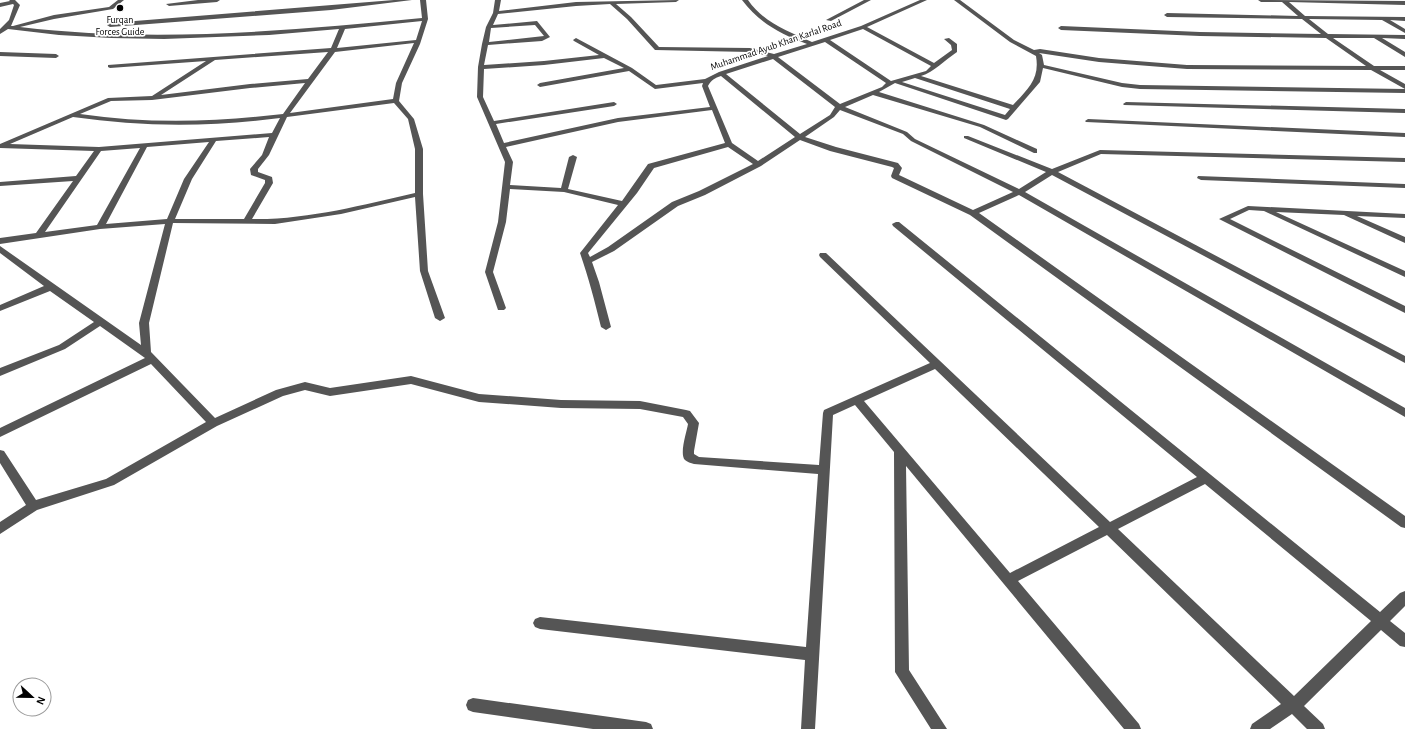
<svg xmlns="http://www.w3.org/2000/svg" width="1405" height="729" font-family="'Alegreya Sans',sans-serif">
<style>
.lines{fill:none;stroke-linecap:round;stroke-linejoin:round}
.minor{fill:#555;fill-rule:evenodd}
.poi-dot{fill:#000;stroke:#fff;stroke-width:1.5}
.labels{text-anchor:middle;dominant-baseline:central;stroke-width:3.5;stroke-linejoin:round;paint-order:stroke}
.far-poi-label{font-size:10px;fill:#000;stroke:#fff}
.far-street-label{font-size:10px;fill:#000;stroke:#fff}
</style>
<rect width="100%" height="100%" fill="#fff"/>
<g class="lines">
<!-- minor -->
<path class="minor" d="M9 0H15L20 5 11 26H13L54 15 109 7 118 0H124L113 9 54 19 20 27C154 43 288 31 422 18L420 0H426L428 19 420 44 402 83 399 101 414 119 423 149V194L428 271 445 318 440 321 435 318 420 271 415 197 341 214 275 224 173 223 149 323 151 352 215 418 276 390 305 382 330 388 411 376 479 394 561 400 640 401 686 410 690 411 699 423 694 451V454L699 457 819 465 823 413 824 410 930 363 820 257 819 255 820 253H826L1110 522 1197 477 893 226 892 224 896 222H899L1380 612 1400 593 1405 591V606L1390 621 1405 633V647L1400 646 1381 630 1304 706 1323 724 1325 729H1307L1292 714 1270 729H1250L1252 724 1281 704 1107 535 1018 581 1139 724 1141 729H1124L906 466 909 670 947 729H931L895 672 894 452 855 405 833 415 815 729H801L805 660 540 629 535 627 533 623 535 619 540 617 806 647 818 474 694 464C691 463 687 462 685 460 679 454 687 431 688 424L683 417 640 409 561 408 479 402 411 384 330 396 305 390 283 396 217 426 114 485 37 510 0 534V522L26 505 0 463V450L4 451 36 500 106 479 206 422 151 364 0 437V428L145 358 100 326 65 349 0 376V368L59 345 94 322 50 291 0 311V305L44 286 0 253V246L141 345 139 323 165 224 100 229 0 244V238L36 233 73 181 0 186V182L76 176 94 151 0 148V144L108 98 152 96 206 61 110 68 108 67V65L331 48 339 29 269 35 164 39 111 38 59 35 8 29 0 34V29L9 20 14 5 13 4 0 7V3L10 1ZM422 21 416 40 337 48 345 29ZM414 43 396 83 393 99 290 113 335 52ZM328 52 308 79 250 84 161 95 215 60ZM305 83 283 114C215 122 148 124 80 114L111 101 152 100 250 88ZM394 103 408 119 415 149V193C362 205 307 220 252 219L273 183 272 177 258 172V169L269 155 287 117ZM73 117C142 127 210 127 280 118L272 133 99 147 10 144ZM269 137 262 155 250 169 251 175 265 180V183L244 219H175L192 179 216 141ZM209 142 184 179 167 219 106 224 147 147ZM140 148 97 225 45 232 101 151ZM935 369 1099 527 1010 573 864 401ZM1205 484 1371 621 1294 696 1118 529Z
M198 0H220L217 2 169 6 166 4Z
M394 0H412L331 10 110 27 107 25 110 23Z
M495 0H501L499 11 576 2 679 0 676 2 616 4 631 17 659 47 750 48 774 54 807 44C781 34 759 23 742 0H748C764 23 787 31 812 42L861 26 920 0H927L867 27 934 63 952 50 951 45 944 39 949 38 957 44V52C945 60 934 72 921 76L1013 105C1028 89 1040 79 1036 56L1010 42 954 0H960L1014 40 1034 50 1040 49 1099 58 1187 65 1366 66 1326 38 1200 36 1061 30 1058 28 1061 26 1200 32 1321 34 1302 19 1167 17 1164 15 1167 13 1298 16 1282 2H1261L1258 0 1405 1V5L1289 2 1305 16 1405 17V21L1390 20 1405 29V33L1382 20 1309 19 1328 34 1405 35V39L1382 38 1405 52V57L1374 38H1333L1374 66H1405V70H1380L1405 84V89L1371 70 1187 69 1099 62 1039 53 1042 55 1044 65 1122 83 1140 85 1405 89V93L1140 89 1122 87 1043 68 1040 82 1008 119 1006 120 895 83 879 92 984 125 1037 149V153H1034L980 127 873 95 845 107 907 132 915 139 1019 189 1046 172 964 138V136H968L1052 169 1100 150 1405 158V162L1101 154 1058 172 1405 356V363L1052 175 1025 192 1405 408V417L1019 195 979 213 1405 516V528L1401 527 970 215 892 178 891 176 894 168 892 167 830 151 800 140 761 166 705 195 678 206 614 251 592 262 599 282 611 327 606 330 601 327C595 302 588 276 580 253L618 205 564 192 510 189 506 222 493 272 506 308 504 310H498L485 272 498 222 505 162 477 97 478 67 482 44 486 27 493 13ZM610 4 627 19 655 50 750 52 768 56 719 72 705 79 656 85 632 68 576 38 573 40 574 41 599 55 544 61 484 65 488 45 542 41 550 37 537 21 493 25 498 14 576 6ZM535 25 544 36 489 42 491 28ZM863 29 931 66 926 71 891 81 830 40ZM825 42 886 83 882 87 840 104 778 57ZM604 58 624 68 540 83 537 85 540 87 629 71 655 89 703 83 702 86 710 107 618 118 504 143 496 124 614 106 617 104 614 102 494 121 483 97 484 69 544 65ZM773 59 835 107 830 115 800 134 726 74ZM721 76 795 137 758 161 732 143 708 86C711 80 715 78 721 76ZM915 78 1010 109 1005 115 902 82ZM712 110 725 143 648 164 622 201 568 189 577 157 573 155 569 157 561 188 510 185 513 162 506 147 618 122ZM840 110 903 134 911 141 1013 192 973 210 899 175 902 168 898 163 836 147 805 137 834 117ZM728 147 753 164 699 191 672 202 608 247 590 257 588 253 637 193 654 168Z
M864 0H871L831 21 826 20Z
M0 52 56 54 59 56 56 58 0 56Z
M1126 102 1405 109V113L1124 105 1123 104Z
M1088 119 1405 133V137L1086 122 1085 121Z
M1198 176 1405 184V188L1201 180 1197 178Z
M1248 206 1405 214V218L1357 216 1405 237V243L1344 215 1276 212 1405 271V277L1264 211 1249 210 1230 219 1405 306V313L1219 219Z
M473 698 646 722 651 724 653 729H593L473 712 468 710 466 705 468 700Z"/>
</g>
<!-- markers -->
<circle class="poi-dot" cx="120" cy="8" r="4"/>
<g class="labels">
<!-- far-poi labels -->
<g class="far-poi-label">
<text x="120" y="20">Furqan<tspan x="120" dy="12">Forces Guide</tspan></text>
</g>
<!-- far-street labels -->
<g class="far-street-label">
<text transform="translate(776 45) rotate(-19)">Muhammad Ayub Khan Karlal Road</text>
</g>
</g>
<!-- north arrow -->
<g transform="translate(32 697) rotate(112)"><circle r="19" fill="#ffffff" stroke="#999999"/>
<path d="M0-3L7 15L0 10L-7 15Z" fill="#000000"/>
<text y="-6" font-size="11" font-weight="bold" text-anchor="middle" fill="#000000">N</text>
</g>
</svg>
